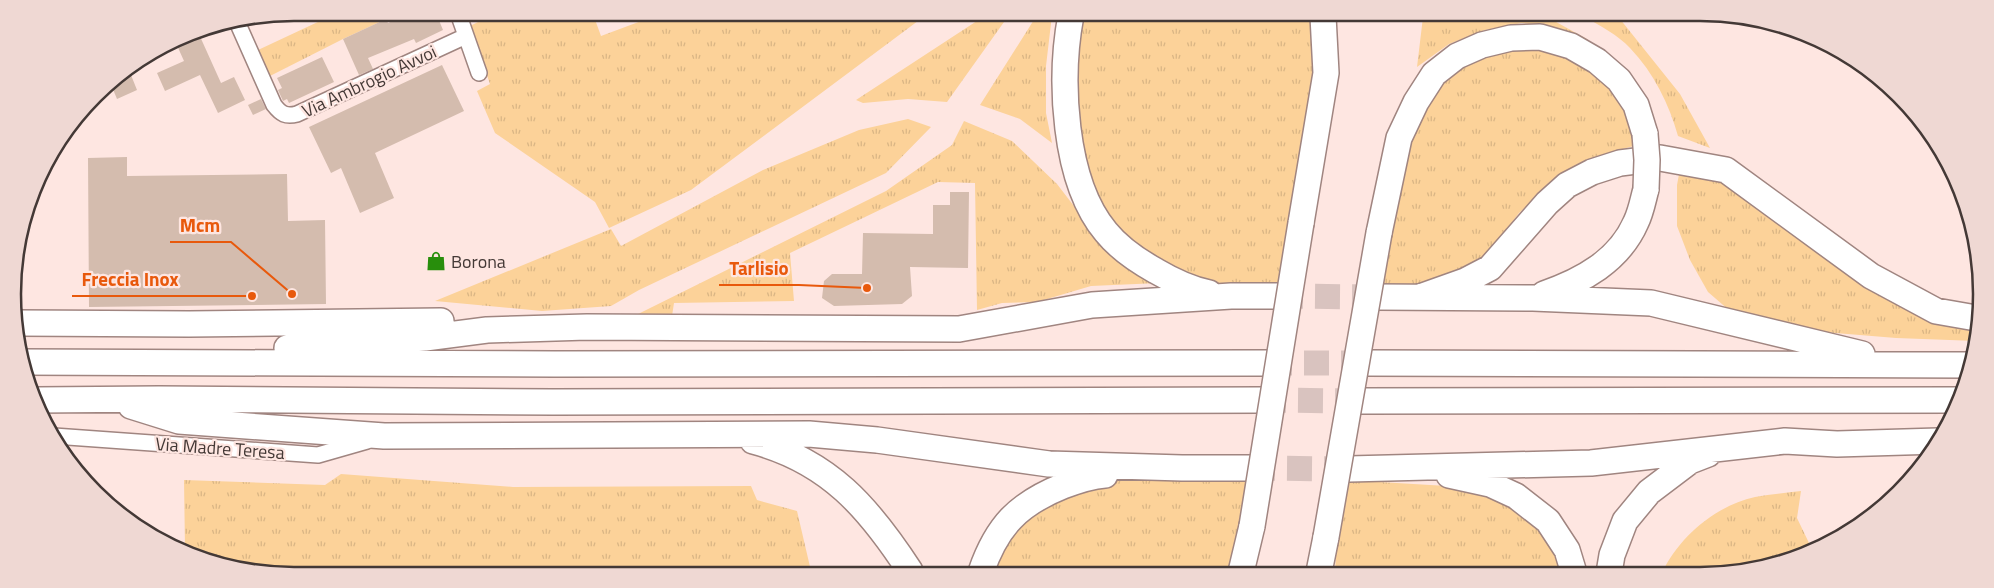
<svg xmlns="http://www.w3.org/2000/svg" width="1994" height="588" font-family="'Titillium Web',sans-serif">
<style>
.grass{fill:url(#grass-tufts)}
.building{fill:#d4bcae}
.lines{fill:none;stroke-linecap:round;stroke-linejoin:round}
.trunk-tunnel{stroke:#d9c3bf;stroke-width:25;stroke-dasharray:25 12;stroke-linecap:butt}
.minor-casing{stroke:#a08580;stroke-width:18}
.trunk-casing{stroke:#a08580;stroke-width:28}
.minor{stroke:#fff;stroke-width:15}
.trunk{stroke:#fff;stroke-width:25}
.trunk-bridge-casing{stroke:#a08580;stroke-width:28;stroke-linecap:butt}
.trunk-bridge{stroke:#fff;stroke-width:25}
.labels{text-anchor:middle;dominant-baseline:central;stroke-width:4.5;stroke-linejoin:round;paint-order:stroke}
.street-label{font-size:18px;fill:#443936;stroke:#fee6e1}
.poi-label{font-size:18px;fill:#443936;stroke:#fee6e1;text-anchor:start}
.rim{fill:none;stroke:#443936;stroke-width:2.5}
.leader{fill:none;stroke:#e8590c;stroke-width:2}
.callout-dot{fill:#e8590c;stroke:#fee6e1;stroke-width:2}
.callout-label{font-size:19px;text-anchor:middle;font-weight:bold;fill:#e8590c;stroke:#fee6e1;stroke-width:4.5;stroke-linejoin:round;paint-order:stroke}
</style>
<defs>
<pattern id="grass-tufts" width="24" height="20" patternUnits="userSpaceOnUse" patternTransform="scale(1.25)"><rect width="24" height="20" fill="#fcd299"/><path d="M3 7l-1-3M5 7V3M7 7l1-3M15 17l-1-3M17 17v-4M19 17l1-3" fill="none" stroke="#d9b584"/></pattern>
</defs>
<rect width="100%" height="100%" fill="#fee6e1"/>
<!-- grass -->
<path class="grass" d="M337 13H399L343 39 270 76 258 50Z
M496 13 593 14 601 36 660 14 926 15 691 190 609 228 595 202 495 133 477 91 490 84 470 26Z
M986 15H1009L947 102 908 99 863 103 856 100Z
M1037 15H1052L1046 66V113L1052 143 1020 119 980 105Z
M1077 15 1311 16 1313 32V83L1280 286 1225 285 1202 281 1137 248 1111 223 1093 191 1074 102Z
M1423 17H1547L1587 39 1610 60 1558 29 1522 23 1485 30 1449 44 1417 67Z
M1585 17 1620 19 1680 94 1710 148 1678 136C1669 104 1654 73 1630 48 1618 35 1600 26 1585 17Z
M1517 46 1549 50 1579 60 1603 77 1623 102 1637 145 1591 158 1552 183 1519 213 1488 254 1464 270 1428 283 1380 287 1393 179 1426 94 1485 51Z
M908 119 931 127 886 173 639 290 611 306 542 311 435 301 611 229 621 246 763 170 859 130Z
M964 121 1012 141 1057 184 1087 223 1159 283 1091 286 1037 302 1002 303 977 310 975 183 938 182 790 253 794 301 674 303 672 316 632 317 886 191 952 145Z
M1680 169 1721 181 1976 325V341L1896 338 1811 331 1730 311 1708 292 1690 260 1677 226V185Z
M341 474 513 487 751 486 757 500 797 511 811 571H734L733 569 726 571 239 570 185 548 184 480 325 485Z
M1123 480 1248 481 1231 572H989L1013 526 1088 484Z
M1346 480 1464 487 1490 495 1531 520 1549 540 1563 573 1335 572 1337 539Z
M1801 491 1797 518 1809 543 1810 551 1736 573H1662C1679 537 1715 506 1755 497 1770 494 1786 493 1801 491Z"/>
<!-- building -->
<path class="building" d="M411 13H436L443 30 416 43 414 39 368 58 373 69 359 75 343 39 386 19 388 23Z
M198 32 221 83 234 77 245 100 218 113 200 75 165 91 157 73 184 61 175 41 187 34Z
M322 57 334 82 289 103 287 99 283 101 278 90 282 88 277 78Z
M442 65 464 111 375 153 394 198 360 213 341 168 331 173 309 127Z
M129 70 137 90 117 99 110 82Z
M261 99 266 109 253 115 248 105Z
M127 157V176L287 174 288 221 325 220 326 304 89 307 88 158Z
M950 192H969L968 268 910 267 912 296 902 304 834 306 822 298 824 281 832 274H862L863 233 933 234V205H950Z"/>
<g class="lines">
<!-- trunk-tunnel -->
<path class="trunk-tunnel" d="M1278 296 1377 297
M1267 363H1366
M1261 400 1360 401
M1250 468 1349 469"/>
<defs>
<path id="minor" d="M458 13 479 73
M238 24 274 105C281 114 286 117 297 114L466 36
M54 436 318 455 367 441"/>
<path id="trunk" d="M1071 15C1059 78 1063 181 1106 232 1119 248 1138 261 1156 271 1173 281 1190 289 1209 293
M1301 223 1326 73 1323 16
M1379 233 1399 138 1416 102 1434 74 1457 56 1482 45 1511 38 1540 37 1571 46 1597 61 1619 80 1636 105 1645 134
M1544 294C1582 281 1619 261 1636 222 1641 212 1643 200 1646 189
M1377 297 1533 298 1651 303 1862 354
M1420 297 1465 281 1490 268 1547 203 1567 185 1592 172 1620 163 1660 158 1726 170 1871 276 1936 311 1976 318
M19 323 189 324 441 321
M287 348 425 338 487 330 587 327 959 329 1092 305 1231 296H1278
M22 362 555 364 1267 363
M1366 363 1970 365
M37 400 159 399 553 402 1261 400
M1360 401 1957 400
M131 406 179 421 384 436 809 434 877 440 1049 464 1182 468H1250
M753 441C829 461 869 508 910 571
M1349 469 1591 463 1785 441 1837 444 1938 441
M1449 475 1490 484 1516 496 1548 521 1567 550 1574 573
M981 572C997 526 1018 504 1063 486 1076 481 1091 476 1105 475
M1241 572 1252 526
M1319 572 1326 537
M1609 573 1612 555 1625 521 1649 492 1690 461 1708 454"/>
</defs>
<!-- minor casing -->
<use href="#minor" class="minor-casing"/>
<!-- trunk casing -->
<use href="#trunk" class="trunk-casing"/>
<!-- minor -->
<use href="#minor" class="minor"/>
<!-- trunk -->
<use href="#trunk" class="trunk"/>
<defs>
<path id="trunk-bridge" d="M1645 134 1647 160 1646 189
M1252 526 1301 223
M1326 537 1379 233"/>
</defs>
<!-- trunk-bridge casing -->
<use href="#trunk-bridge" class="trunk-bridge-casing"/>
<!-- trunk-bridge -->
<use href="#trunk-bridge" class="trunk-bridge"/>
</g>
<!-- icons -->
<defs>
<symbol id="shop-bare" viewBox="-9 -9 18 18"><path d="M-5-2.5h2.3a2.7 3.5 0 0 1 5.4 0H5L5.5 6h-11ZM-1.5-2.5h3a1.5 2.3 0 0 0-3 0Z" fill="#288e0c" stroke="#fee6e1" stroke-width="2.5" paint-order="stroke"/></symbol>
</defs>
<g fill-rule="evenodd">
<use href="#shop-bare" x="422" y="247" width="28" height="28"/>
</g>
<g class="labels">
<!-- street labels -->
<g class="street-label">
<text transform="translate(369 81) rotate(-25)">Via Ambrogio Avvoi</text>
<text transform="translate(220 448) rotate(4)">Via Madre Teresa</text>
</g>
<!-- poi labels -->
<g class="poi-label">
<text x="451" y="261">Borona</text>
</g>
</g>
<!-- crop -->
<path d="M0 0H1994V588H0ZM294 21H1700A273 273 0 0 1 1973 294V294A273 273 0 0 1 1700 567H294A273 273 0 0 1 21 294V294A273 273 0 0 1 294 21Z" fill="#efd8d3" fill-rule="evenodd"/>
<path class="rim" d="M294 21H1700A273 273 0 0 1 1973 294V294A273 273 0 0 1 1700 567H294A273 273 0 0 1 21 294V294A273 273 0 0 1 294 21Z"/>
<!-- callouts -->
<path class="leader" d="M292 294L231 242H170M867 288L799 285H719M252 296L189 296H72"/>
<g class="callout-dot">
<circle cx="292" cy="294" r="5"/>
<circle cx="867" cy="288" r="5"/>
<circle cx="252" cy="296" r="5"/>
</g>
<g class="callout-label">
<text x="200" y="232">Mcm</text>
<text x="759" y="275">Tarlisio</text>
<text x="130" y="286">Freccia Inox</text>
</g>
</svg>
